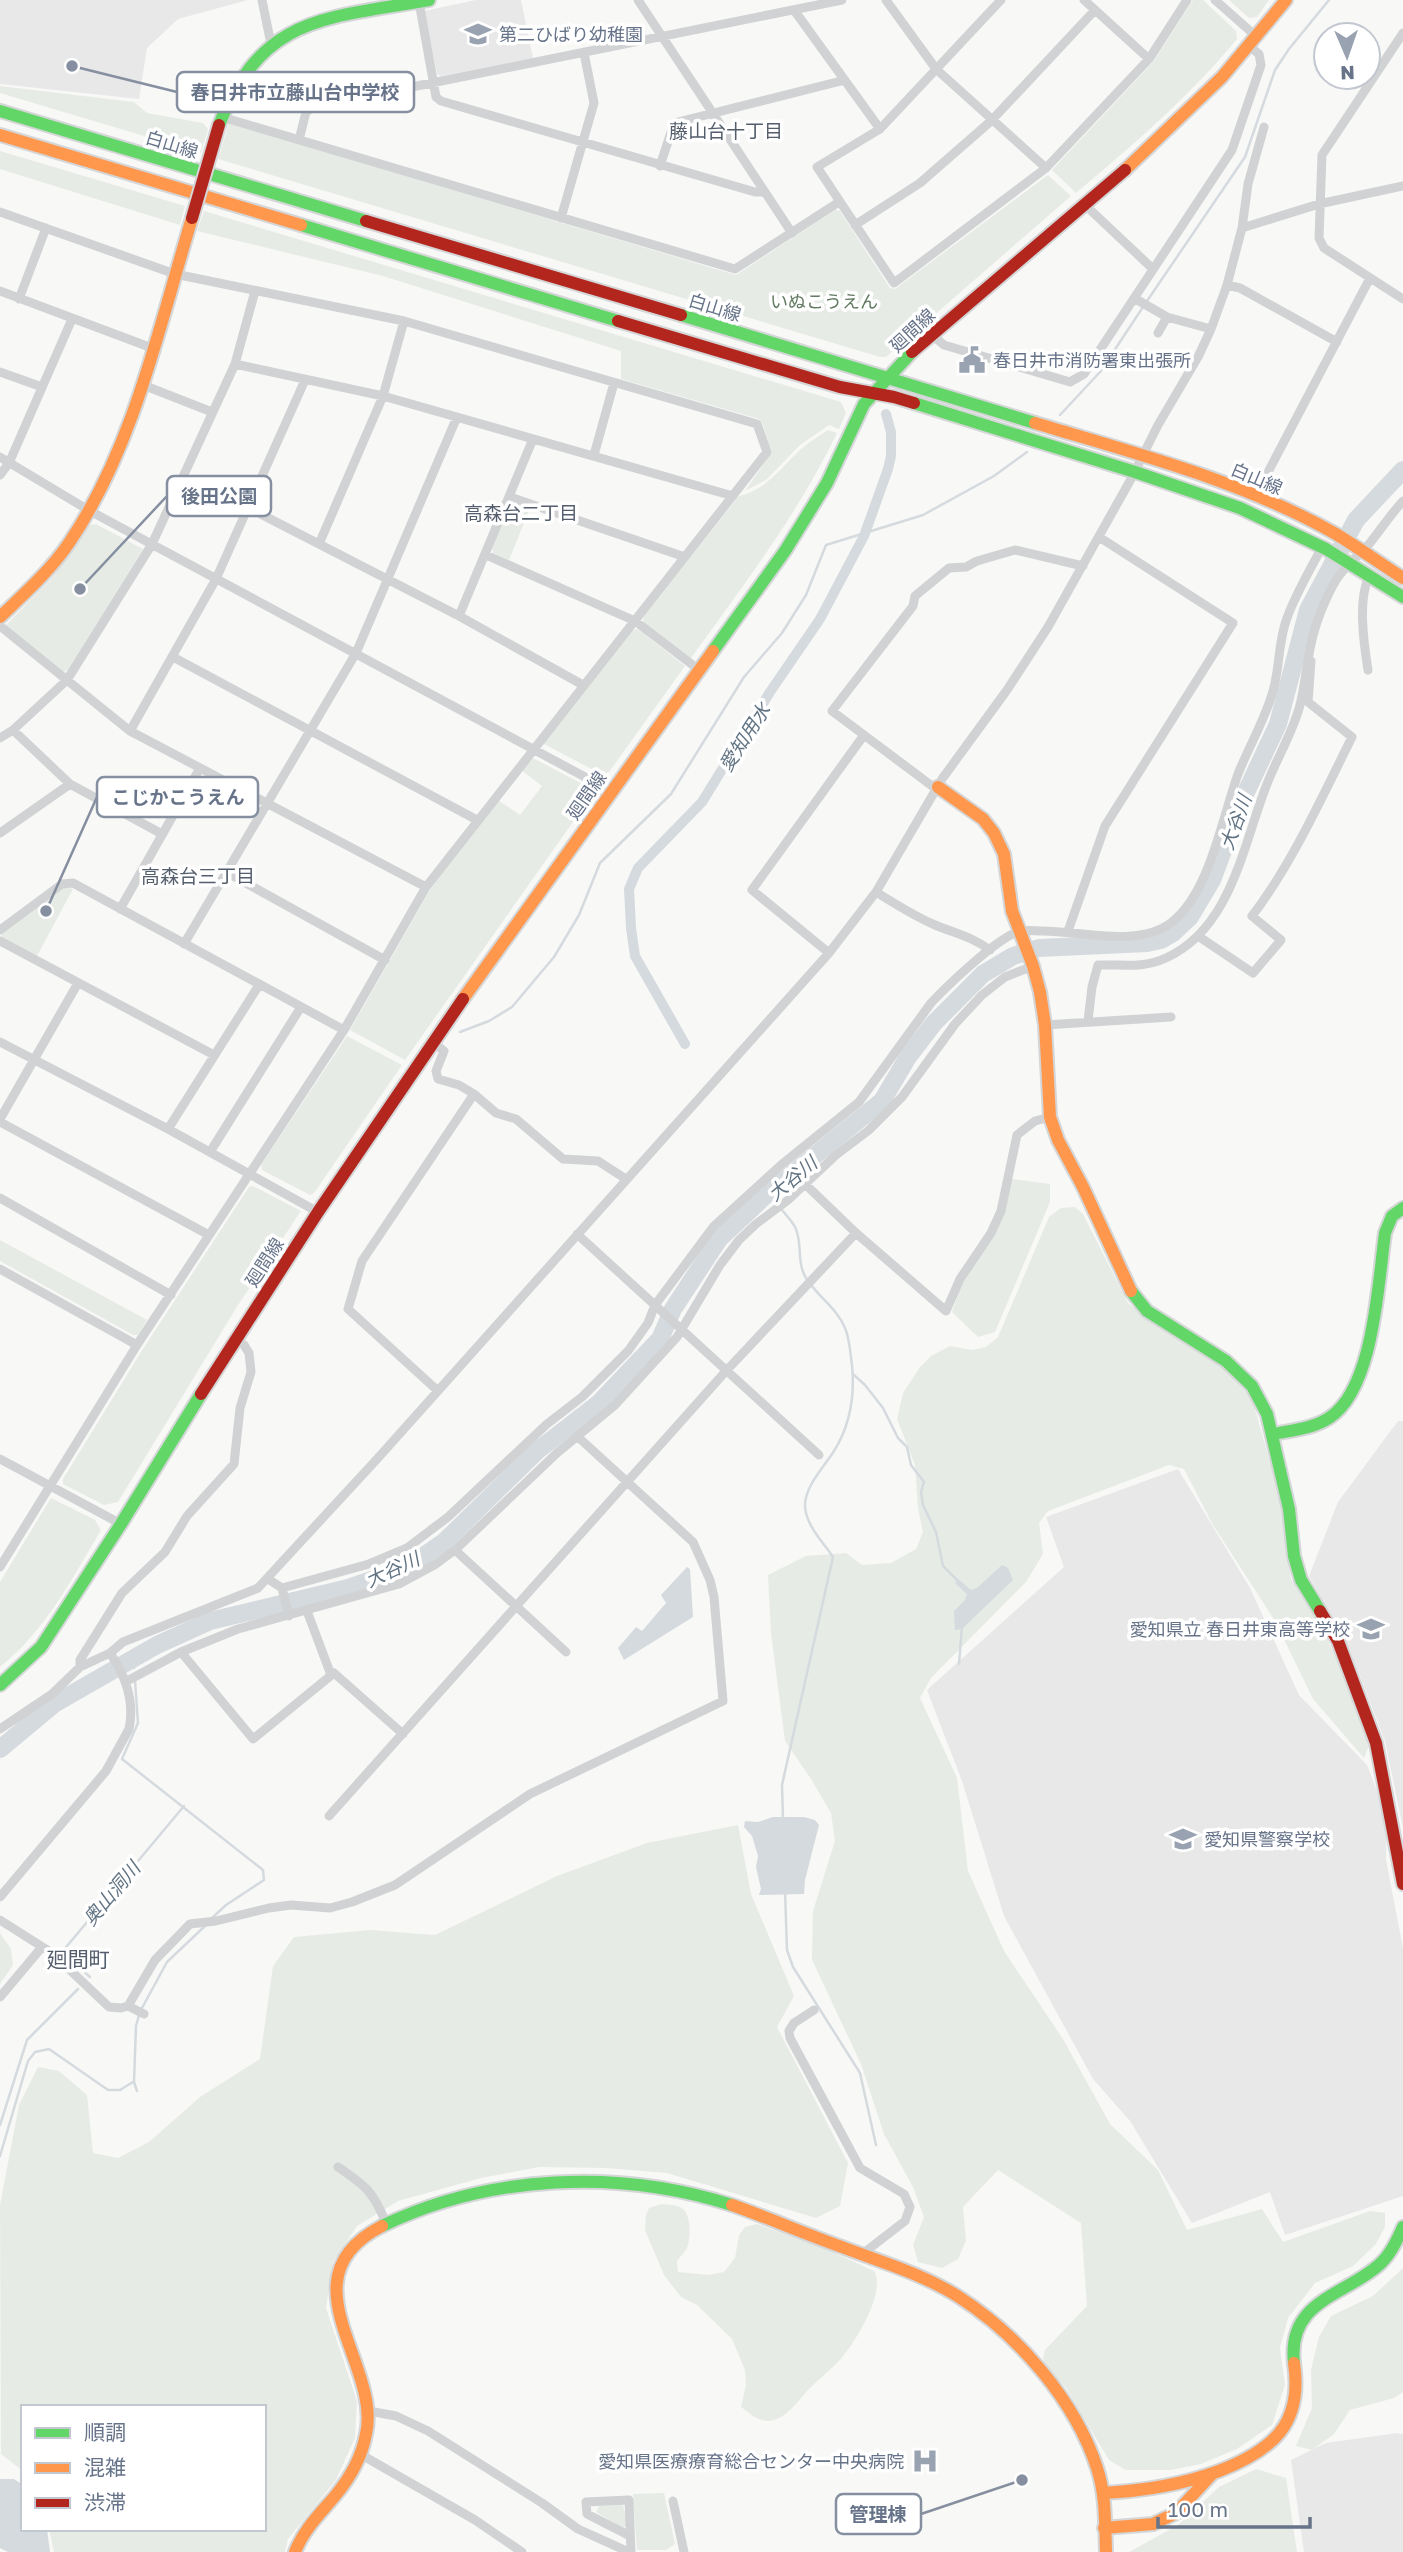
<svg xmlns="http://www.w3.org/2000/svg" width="1403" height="2552" font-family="'Golos Text','Noto Sans JP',sans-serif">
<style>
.built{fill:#e8e8e9}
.green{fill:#e7ebe5}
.water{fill:#d4dade}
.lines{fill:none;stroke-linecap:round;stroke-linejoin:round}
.stream{stroke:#d4dade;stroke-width:2.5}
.canal{stroke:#d4dade;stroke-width:10}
.river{stroke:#d4dade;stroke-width:18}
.fast-casing{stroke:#d4d6d7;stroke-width:16}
.slow-casing{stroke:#d4d6d7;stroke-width:16}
.jam-casing{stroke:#d4d6d7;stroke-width:16}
.street{stroke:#d1d2d3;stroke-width:9}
.fast{stroke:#63d668;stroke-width:12}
.slow{stroke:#ff974d;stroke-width:12}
.jam{stroke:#b3261e;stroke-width:12}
.jam-bridge-casing{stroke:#d4d6d7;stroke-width:16;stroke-linecap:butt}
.jam-bridge{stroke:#b3261e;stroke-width:12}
.labels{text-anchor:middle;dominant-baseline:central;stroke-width:7;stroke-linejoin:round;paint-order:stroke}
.poi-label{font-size:18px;fill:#667389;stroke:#fff;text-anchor:start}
.street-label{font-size:18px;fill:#667389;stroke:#fff}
.park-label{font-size:18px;fill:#627a61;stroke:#fff}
.neighbourhood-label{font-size:19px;fill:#545e6d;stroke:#fff}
.water-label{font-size:19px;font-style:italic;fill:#627484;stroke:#fff}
.quarter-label{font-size:21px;fill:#545e6d;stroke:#fff}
.leader{fill:none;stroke:#858fa0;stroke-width:2.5}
.callout-dot{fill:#858fa0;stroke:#fff;stroke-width:2.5}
.callout{fill:#fff;stroke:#858fa0;stroke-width:2.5}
.callout-label{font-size:19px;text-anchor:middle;font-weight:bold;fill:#667389}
</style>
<rect width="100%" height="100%" fill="#f8f8f7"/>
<!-- built -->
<path class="built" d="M0 0H248L178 19 147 48 139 99 0 84Z
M476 0H521L533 58 441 76 437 74 424 11Z
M1398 1421H1403V1828L1385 1741 1346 1640 1309 1576 1338 1502Z
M1178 1469 1250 1588 1299 1695 1367 1765 1387 1817 1386 1860 1403 1948V2196L1285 2235 1270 2192 1192 2223 1130 2121 1093 2079 1004 1916 962 1781 927 1690 1064 1567 1046 1517Z
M1397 2433 1403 2434V2552H1304L1291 2460 1326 2443Z"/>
<!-- green -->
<path class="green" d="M1193 0H1203L1236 31 1237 39C1189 97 1133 145 1076 193L1052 170 1153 62Z
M1229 0H1269L1257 17 1249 18Z
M0 86 134 102 147 113 203 123 208 129 201 153 0 93Z
M229 123 736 275 835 210 840 211 890 288 895 289 1048 175 1071 196 886 357H880L218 159Z
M0 151 185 206 180 225 0 169Z
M204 211 841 402 846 413 839 429 829 425 800 445 766 480 745 491 772 452 762 423 759 419 621 379V351L383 276 197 231Z
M828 430 837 433C798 514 743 586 691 658L644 623 643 617 739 496C768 489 780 468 801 449 809 442 819 436 828 430Z
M515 503 530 508 509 560 493 553 492 547 510 505Z
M96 524 143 549 68 670 63 672 5 626 51 579 90 525Z
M638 629 685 666 609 772 601 774 542 743 632 630Z
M531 757 590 788 592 795 405 1060 350 1030 431 888 498 800 520 815 542 786 521 770Z
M65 887 73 889 37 956 2 938 1 933Z
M347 1036 402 1065 314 1193 310 1195 262 1170 261 1165Z
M1012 1179 1050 1184V1202L995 1332 978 1337 952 1312 963 1280Z
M253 1186 301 1211 238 1305 118 1502 104 1505 63 1484V1479L141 1352 249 1187Z
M1075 1207 1083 1214 1128 1303 1150 1321 1220 1365 1252 1398 1280 1498 1291 1579 1324 1632 1342 1670 1370 1743 1364 1758 1313 1699 1275 1621 1213 1525 1184 1469 1169 1465 1048 1511 1039 1523 1043 1554 1026 1582 931 1678 920 1698 957 1778 968 1871 1004 1951 1063 2039 1110 2124 1158 2170 1187 2230 1262 2209 1283 2242 1370 2211 1385 2213V2227L1376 2244 1353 2266 1315 2283 1288 2318 1280 2348 1285 2385 1272 2425 1237 2449 1201 2464 1171 2470H1126L1109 2460 1066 2388 1046 2368 1043 2358 1045 2350 1087 2306 1081 2223 998 2170 963 2207 966 2241 958 2259 942 2268 918 2262 913 2245 924 2217 913 2187 884 2134 861 2064 812 1960 813 1911 835 1841 831 1813 811 1779 785 1741 771 1633 768 1575 806 1556 846 1553 862 1565 891 1563 916 1549 923 1532 918 1508 915 1465 897 1419 903 1393 920 1367 931 1356 950 1346 972 1350 986 1347 998 1337 1049 1217 1061 1208Z
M0 1240 147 1320 138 1335H133L0 1261Z
M51 1498 95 1520 101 1530C72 1579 45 1631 0 1667V1582Z
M738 1825 751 1894 794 1996 777 2027 848 2163 840 2206 816 2218 667 2173 606 2168 539 2167 481 2178 398 2201 357 2226 333 2262 326 2308 357 2401 355 2438 336 2480 288 2539 285 2552H54L49 2529H264V2407H23V2471L1 2454 0 2205 19 2105 38 2067 59 2071 87 2095 93 2153 118 2158 149 2142 200 2097 260 2059 273 1966 294 1937 370 1930 435 1935 557 1876 647 1843Z
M0 1933 11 1949 13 1965 0 1984Z
M661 2204C668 2205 677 2204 683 2209 691 2216 691 2238 687 2248 685 2252 680 2257 677 2261L678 2272 709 2275 724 2272 735 2258 739 2235 745 2227 757 2224 817 2245 874 2271C887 2292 854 2345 838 2362 829 2371 819 2379 810 2388 799 2399 790 2415 774 2420 760 2424 751 2414 741 2407L746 2385 745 2370 732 2339 697 2305 681 2297 664 2275 645 2230 646 2215 649 2208Z
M1403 2268V2392L1394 2398 1350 2410 1334 2434 1312 2450 1296 2446 1312 2408 1311 2370 1319 2337 1331 2316 1373 2296Z
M1256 2469 1286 2478 1297 2552H1129L1178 2525 1219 2487Z
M664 2493 675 2544 666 2550H637L633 2494Z
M623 2505 627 2524 625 2527 622 2528 596 2512 599 2506Z"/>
<!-- water -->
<path class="water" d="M1002 1565 1008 1568 1013 1580 962 1629 955 1630 954 1611 965 1600 967 1594 955 1583 958 1579 971 1590 977 1588Z
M687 1567 690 1569 693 1617 624 1660 618 1648 636 1627 642 1631 666 1603 661 1595Z
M773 1817H804L815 1820 819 1825 805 1880 804 1894 759 1895 761 1889 756 1867 758 1856 752 1836 744 1827 745 1821 758 1822Z
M0 2479H14L23 2485V2529H47L50 2552H8L0 2548Z"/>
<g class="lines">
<!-- stream -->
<path class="stream" d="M1147 301 1245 157 1275 70 1289 49 1329 0
M1060 415 1100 372 1143 307
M460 1032 489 1021 512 1007 554 957 579 915 600 863 671 794 744 677 782 633 806 595 826 545 923 515 994 476 1027 452
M782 1210C786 1215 792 1221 795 1227 803 1242 796 1262 806 1278 817 1296 837 1308 845 1328 850 1340 850 1352 852 1365 855 1396 851 1424 834 1451 824 1467 804 1487 805 1507 807 1527 823 1542 833 1557L782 1785 783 1819
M854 1375 865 1385 883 1408 898 1438 907 1447 911 1465 924 1482 921 1492 923 1505 936 1532 943 1566 959 1582
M133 1659 134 1668
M959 1664 962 1626
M135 1681 138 1723 122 1759 263 1870 264 1880 226 1905 212 1918
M785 1891 787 1950 793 1967 860 2073 876 2145
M90 1977 62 1952 184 1806
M142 2008 167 1962 205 1926
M137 2091 134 2082 136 2026 139 2015
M0 2125 27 2040 78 1989
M0 2156 28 2061 35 2052 49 2049 108 2090H120L133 2082"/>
<!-- canal -->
<path class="canal" d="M685 1044 635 956 631 928 629 889 638 868 702 802 770 692 820 619 864 536 888 469 891 456V432L886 414"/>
<!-- river -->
<path class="river" d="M0 1749 54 1704 157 1645 210 1621 348 1588 392 1573 418 1560 444 1542 537 1451 599 1403 660 1339 673 1309 719 1239 767 1194 882 1101 908 1057 934 1023 983 974 1013 956 1039 948 1147 943 1161 940 1173 933 1190 917 1212 880 1240 805 1278 724 1308 610 1356 520 1403 470"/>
<defs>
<path id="fast" d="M0 111 366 221
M219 125C262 14 326 19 429 0
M301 225 618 321
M681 315 1035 423
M914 403 1135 472 1240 508 1326 549 1403 597
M713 651 785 551 827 483 864 404 912 352
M1131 1291 1147 1311 1226 1361 1252 1386 1267 1414 1289 1509 1294 1556 1301 1580 1320 1611
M1273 1434C1292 1430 1312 1429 1329 1418 1374 1389 1378 1283 1385 1233L1392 1216 1403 1208
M0 1685 41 1647 121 1524 201 1394
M382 2226C490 2174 619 2169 732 2205
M1294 2363C1287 2300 1345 2296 1380 2264 1391 2254 1397 2240 1403 2227"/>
<path id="slow" d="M0 135 301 225
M1125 170 1222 77 1286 0
M1035 423C1137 454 1243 481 1336 534 1359 548 1381 564 1403 578
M0 617C24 594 50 571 69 543 134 447 159 327 192 218
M938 787 983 819 994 833 1004 854 1012 911 1033 966 1040 992 1045 1025 1050 1117 1058 1140 1083 1187 1131 1291
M463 999 713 651
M732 2205C769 2218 805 2234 842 2247 881 2262 923 2274 959 2297 1018 2335 1075 2400 1097 2468 1106 2495 1105 2524 1106 2552
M1103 2493C1144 2491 1181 2485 1219 2471 1273 2450 1303 2424 1294 2363
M1104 2528 1153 2524 1176 2513 1213 2473
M295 2552C304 2529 320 2514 335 2496 350 2478 362 2456 366 2434 382 2365 281 2278 382 2226"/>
<path id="jam" d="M366 221 681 315
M618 321 840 387 894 397 914 403
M912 352 1125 170
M201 1394 318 1212 463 999
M1320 1611 1338 1641 1376 1743 1403 1884"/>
</defs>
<!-- fast casing -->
<use href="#fast" class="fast-casing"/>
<!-- slow casing -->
<use href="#slow" class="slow-casing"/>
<!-- jam casing -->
<use href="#jam" class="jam-casing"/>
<!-- street -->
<path class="street" d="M262 0 271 44
M638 0 792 233
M886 0 936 69 1046 168
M1001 0 880 129 817 167 894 283 1046 168 1149 59 1187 0
M1084 0 1149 59
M1215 0 1258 38
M419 2 436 97 441 101 755 192H764
M794 10 880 129
M1403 33 1322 155 1319 238 1324 248 1403 299
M222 117 735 269 839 202
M299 140 306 112 313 107 842 0
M660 166 674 123 845 80
M1084 204 1153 269
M0 212 175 274 404 321 757 424 767 452 426 887 344 1030 137 1345 0 1567
M561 218 594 103 584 53
M855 225 920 183 991 121 1095 10
M1242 228 1248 184 1264 127
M1227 285 1240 288 1337 342
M0 291 152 348
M1134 298 1167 317 1211 329
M19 299 46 228
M1158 333 1167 317
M932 335 944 345 1070 382 1084 374 1232 150 1261 65 1259 54 1250 47
M235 364 383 396 733 496
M0 372 42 387
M143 385 212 412
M594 455 614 383
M0 457 90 511 611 791
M0 475 9 463 72 319
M510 497 685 557
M1261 498 1266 487 1267 474 1370 278
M249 508 459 616 583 685
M319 544 383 396 404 321
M486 555 635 621 698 669
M459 616 533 439
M0 626 130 731 426 887
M173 657 477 820
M1368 670C1364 645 1357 598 1370 575
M13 730 70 784 162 834
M130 731 216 579 305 380
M0 738 13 730 67 680 152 544 235 364 255 291
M936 789 832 711 913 606 915 596 949 568 966 567 977 561 1015 550 1083 566
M0 833 70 784
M226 872 385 960
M876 892C895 904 914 916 935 925 954 933 973 937 990 950
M120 909 200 768
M0 930 62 884 73 883 344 1030
M1068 931 1105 826 1233 623 1099 537
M1198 936 1253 973 1281 940 1252 916C1292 864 1323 795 1352 737L1308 702 1311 661
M0 941 214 1055
M184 944 356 653 457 417
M829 953 752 890 864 735
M1088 1021 1092 987 1098 965C1122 964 1142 969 1166 958 1232 928 1243 844 1267 784 1277 758 1293 732 1300 705 1306 681 1307 656 1314 632 1318 617 1325 601 1332 587 1341 569 1357 558 1370 543 1381 529 1391 514 1403 501
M1045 1025 1171 1017
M0 1042 168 1129 318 1212
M434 1043 444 1051 436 1071 438 1079 459 1085 474 1094 496 1113 516 1119 563 1159 598 1161 626 1179
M0 1119 78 983
M0 1122 209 1235
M168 1129 259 985
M210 1152 301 1007
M805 1184 856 1233 946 1311 960 1279 991 1233 1001 1211 1017 1135 1035 1121 1050 1117
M0 1198 171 1295
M577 1234 819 1455
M0 1269 137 1345
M438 1391 348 1309 362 1261 474 1094
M0 1459 121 1524
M455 1550 566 1652
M268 1579 282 1588 289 1616
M282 1588 369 1564 407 1548 448 1517 547 1424 582 1397 628 1351 648 1323 655 1305 714 1226 781 1165 859 1102 931 1003C948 985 994 941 1017 932 1023 929 1035 931 1043 931 1081 931 1140 948 1172 922 1210 892 1222 818 1238 774 1249 746 1265 720 1273 691 1280 667 1278 641 1287 618 1296 593 1310 570 1322 547
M307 1611 331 1675
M181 1652 253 1739 334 1673 403 1734
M80 1667V1660L122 1593 165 1552 187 1516 234 1464 240 1408 251 1372 249 1353 244 1345 235 1339
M127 1681 181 1652 238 1629 399 1584 436 1564 455 1550 557 1453 615 1405 677 1337 720 1265 739 1240 756 1224 788 1200 836 1155 869 1130 902 1097 955 1024 982 995 1005 977 1033 966
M0 1729 52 1694 80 1667 110 1653 123 1642 258 1588 378 1458 829 953 876 892 942 779 1007 690 1048 627 1131 479 1158 425 1198 357 1211 329 1227 285 1242 228 1319 204 1403 186
M329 1816 726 1371 856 1233
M0 1897 106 1771 129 1729C135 1701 125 1675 110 1653
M0 1920 52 1953 109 2007 121 2008 128 2006 144 2014
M0 1997 42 1947
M128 2006 155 1960 190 1924 216 1921 269 1908 291 1905 330 1908 352 1902 395 1885 530 1794 723 1701 714 1597 710 1580 693 1542 578 1437
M814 2010 794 2023 789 2031 790 2038 860 2168 904 2194 910 2207 905 2221 861 2255
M338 2167C366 2186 373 2191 386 2223
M369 2411 396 2416 428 2431 542 2503 578 2529 629 2552
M360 2454 475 2520 522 2552
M673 2501 684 2552
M630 2536 587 2514 586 2502 629 2500 631 2552"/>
<!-- fast -->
<use href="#fast" class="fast"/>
<!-- slow -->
<use href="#slow" class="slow"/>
<!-- jam -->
<use href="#jam" class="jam"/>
<defs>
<path id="jam-bridge" d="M192 218 219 125"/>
</defs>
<!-- jam-bridge casing -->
<use href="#jam-bridge" class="jam-bridge-casing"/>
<!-- jam-bridge -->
<use href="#jam-bridge" class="jam-bridge"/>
</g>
<!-- icons -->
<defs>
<symbol id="school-bare" viewBox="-9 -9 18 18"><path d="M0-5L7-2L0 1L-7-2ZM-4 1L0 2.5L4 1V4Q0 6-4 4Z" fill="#99a2b0" stroke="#fff" stroke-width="2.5" paint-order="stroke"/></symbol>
<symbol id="civic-bare" viewBox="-9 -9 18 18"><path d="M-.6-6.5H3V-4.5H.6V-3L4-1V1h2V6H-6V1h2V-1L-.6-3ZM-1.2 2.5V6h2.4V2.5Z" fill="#99a2b0" stroke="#fff" stroke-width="2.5" paint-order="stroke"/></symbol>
<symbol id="hospital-bare" viewBox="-9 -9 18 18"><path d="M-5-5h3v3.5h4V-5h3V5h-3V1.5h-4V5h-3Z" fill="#99a2b0" stroke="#fff" stroke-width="2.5" paint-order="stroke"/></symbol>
</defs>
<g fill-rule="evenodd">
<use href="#school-bare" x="459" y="15" width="38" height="38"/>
<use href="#civic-bare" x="953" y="341" width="38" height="38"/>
<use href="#school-bare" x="1352" y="1610" width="38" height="38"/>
<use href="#school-bare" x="1164" y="1820" width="38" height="38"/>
<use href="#hospital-bare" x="906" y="2442" width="38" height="38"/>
</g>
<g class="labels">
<!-- poi labels -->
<g class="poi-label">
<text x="499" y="34">第二ひばり幼稚園</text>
<text x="993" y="360">春日井市消防署東出張所</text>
<text x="1350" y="1629" text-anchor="end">愛知県立 春日井東高等学校</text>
<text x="1204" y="1839">愛知県警察学校</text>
<text x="904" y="2461" text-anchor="end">愛知県医療療育総合センター中央病院</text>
</g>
<!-- street labels -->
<g class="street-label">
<text transform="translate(172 144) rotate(17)">白山線</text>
<text transform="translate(715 307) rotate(17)">白山線</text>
<text transform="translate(912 330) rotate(-43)">廻間線</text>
<text transform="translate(1257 478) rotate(23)">白山線</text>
<text transform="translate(586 795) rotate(-55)">廻間線</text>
<text transform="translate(264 1262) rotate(-57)">廻間線</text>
</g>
<!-- park labels -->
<g class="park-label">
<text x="824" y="301">いぬこうえん</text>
</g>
<!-- neighbourhood labels -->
<g class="neighbourhood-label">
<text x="726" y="130">藤山台十丁目</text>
<text x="521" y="512">高森台二丁目</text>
<text x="198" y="875">高森台三丁目</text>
</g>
<!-- water labels -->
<g class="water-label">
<text transform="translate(744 737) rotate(-57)">愛知用水</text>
<text transform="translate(1235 822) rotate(-70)">大谷川</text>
<text transform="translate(792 1178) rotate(-40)">大谷川</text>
<text transform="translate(392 1569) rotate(-25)">大谷川</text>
<text transform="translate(111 1893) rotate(-50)">奥山洞川</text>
</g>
<!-- quarter labels -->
<g class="quarter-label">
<text x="78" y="1959">廻間町</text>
</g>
</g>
<!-- callouts -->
<path class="leader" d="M72 66L177 92M80 589L167 496M46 911L97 797M1022 2480L921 2514"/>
<g class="callout-dot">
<circle cx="72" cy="66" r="7"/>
<circle cx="80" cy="589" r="7"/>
<circle cx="46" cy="911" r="7"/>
<circle cx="1022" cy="2480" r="7"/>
</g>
<g class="callout">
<rect x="177" y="72" width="237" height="40" rx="7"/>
<rect x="167" y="476" width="104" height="40" rx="7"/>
<rect x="97" y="777" width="161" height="40" rx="7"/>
<rect x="836" y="2494" width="85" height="40" rx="7"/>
</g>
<g class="callout-label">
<text x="295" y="99">春日井市立藤山台中学校</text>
<text x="219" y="503">後田公園</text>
<text x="178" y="804">こじかこうえん</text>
<text x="878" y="2521">管理棟</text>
</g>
<!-- legend -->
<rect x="21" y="2405" width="245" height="126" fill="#ffffff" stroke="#c2c7d0" stroke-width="2"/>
<rect x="35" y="2428" width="35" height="10" fill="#63d668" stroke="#c2c7d0" stroke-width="2"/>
<text x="84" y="2440" font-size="21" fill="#667389">順調</text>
<rect x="35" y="2463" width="35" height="10" fill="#ff974d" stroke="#c2c7d0" stroke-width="2"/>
<text x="84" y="2475" font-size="21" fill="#667389">混雑</text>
<rect x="35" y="2498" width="35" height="10" fill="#b3261e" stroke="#c2c7d0" stroke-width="2"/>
<text x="84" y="2510" font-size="21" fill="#667389">渋滞</text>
<!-- north arrow -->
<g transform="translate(1347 56) rotate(178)"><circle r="33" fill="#ffffff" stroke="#c2c7d0" stroke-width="2"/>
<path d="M0-5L12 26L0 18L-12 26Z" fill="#99a2b0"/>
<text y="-10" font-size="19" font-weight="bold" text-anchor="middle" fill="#667389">N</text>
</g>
<!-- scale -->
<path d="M1158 2517v10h152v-10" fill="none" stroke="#667389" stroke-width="3.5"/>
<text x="1168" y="2517" font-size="21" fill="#667389" stroke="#ffffff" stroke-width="5" paint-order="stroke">100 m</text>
</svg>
